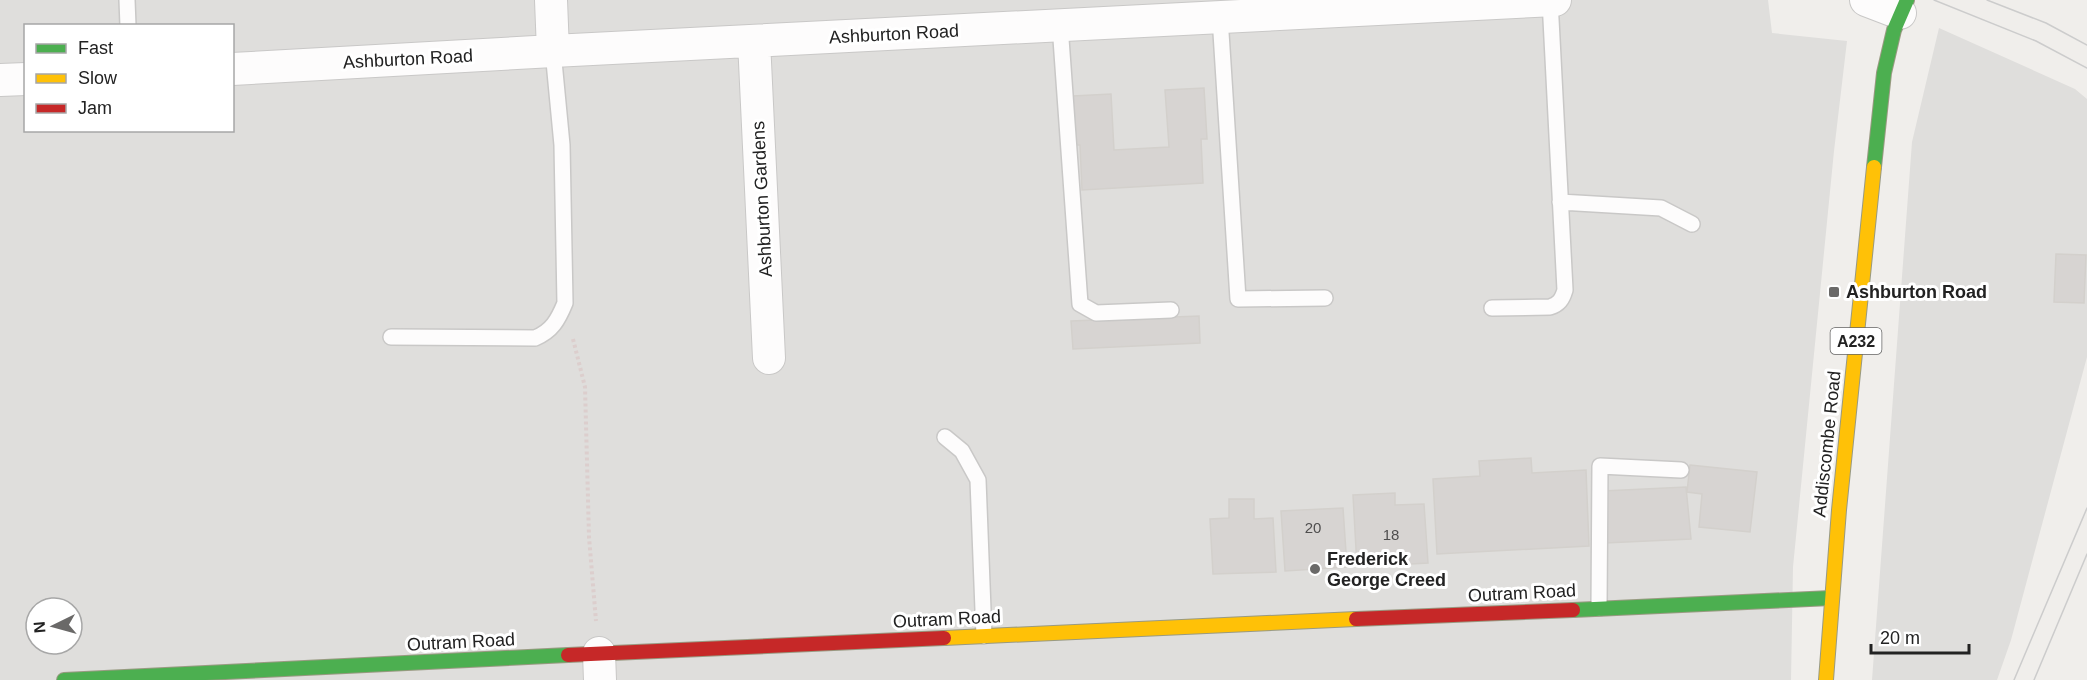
<svg xmlns="http://www.w3.org/2000/svg" width="2087" height="680" font-family="Arial,sans-serif">
<style>
.residential{fill:#dfdedc;fill-rule:evenodd}
.building{fill:#d7d4d2;stroke:#d3d0cc;stroke-width:1.5}
.lines{fill:none;stroke-linecap:round;stroke-linejoin:round}
.lane-casing{stroke:#c9c8c7;stroke-width:18}
.street-casing{stroke:#c9c8c7;stroke-width:34}
.fast-casing{stroke:#999a82;stroke-width:16}
.slow-casing{stroke:#999a82;stroke-width:16}
.jam-casing{stroke:#999a82;stroke-width:16}
.path{stroke:#dccecd;stroke-width:4;stroke-dasharray:3 3;stroke-linecap:butt}
.lane{stroke:#fdfcfc;stroke-width:15}
.street{stroke:#fdfcfc;stroke-width:32}
.fast{stroke:#4caf50;stroke-width:14}
.slow{stroke:#ffc107;stroke-width:14}
.jam{stroke:#c62828;stroke-width:14}
.tram{stroke:#ccc;stroke-width:1.5}
.poi-dot{fill:#6a6968;stroke:#fff;stroke-width:2}
.labels{text-anchor:middle;dominant-baseline:central;stroke-width:6;stroke-linejoin:round;paint-order:stroke}
.number-label{font-size:15px;fill:#4f4e4e}
.shield{fill:#fff;stroke:#646464;stroke-width:1.5}
.shield-label{font-size:16px;font-weight:bold;fill:#222}
.street-label{font-size:18px;fill:#222;stroke:#fff}
.poi-label{font-size:18px;font-weight:bold;fill:#222;stroke:#fff;text-anchor:start}
</style>
<rect width="100%" height="100%" fill="#f0eeeb"/>
<!-- residential -->
<path class="residential" d="M0 0H1768L1772 33 1847 41 1834 151 1793 567 1791 680H0ZM26 26H232V130H26ZM36 608H72V644H36Z
M1939 28 2075 89 2087 99V357L2011 640 1997 680H1872L1912 142Z"/>
<!-- building -->
<path class="building" d="M1204 88 1207 139H1201L1203 183 1082 190 1080 145H1075L1073 96 1111 94 1114 150 1169 147 1165 90Z
M2056 254 2086 255 2084 303 2054 302Z
M1199 316 1200 343 1073 349 1071 321Z
M1531 458 1532 473 1586 470 1589 546 1437 554 1433 479 1480 476 1479 461Z
M1690 465 1757 472 1750 532 1699 527 1702 494 1687 492Z
M1686 487 1691 539 1605 543 1603 491Z
M1395 493V505L1424 504 1428 563 1357 567 1353 495Z
M1229 499H1254V519L1273 518 1276 572 1213 574 1210 519 1229 518Z
M1343 508 1347 567 1285 571 1281 511Z"/>
<g class="lines">
<defs>
<path id="lane" d="M127 0 128 26
M1220 17 1238 299 1325 298
M1060 25 1080 304 1096 313 1171 310
M1560 202 1661 208 1692 224
M1492 308 1550 307C1559 304 1562 300 1565 290L1550 0
M391 337 535 338C552 331 558 320 565 303L562 145 553 51
M945 437 962 451 978 480 984 636
M1599 608 1600 466 1681 470"/>
<path id="street" d="M551 0 553 51
M1866 0 1900 13
M754 41 769 358
M232 69 553 51 1555 0
M0 80 26 79
M599 653 600 680"/>
<path id="fast" d="M1874 167 1884 73 1894 30 1907 0
M1573 610 1831 598
M64 680 568 655"/>
<path id="slow" d="M944 638 1356 619
M1826 680 1839 510 1874 167"/>
<path id="jam" d="M1356 619 1573 610
M568 655 944 638"/>
</defs>
<!-- lane casing -->
<use href="#lane" class="lane-casing"/>
<!-- street casing -->
<use href="#street" class="street-casing"/>
<!-- fast casing -->
<use href="#fast" class="fast-casing"/>
<!-- slow casing -->
<use href="#slow" class="slow-casing"/>
<!-- jam casing -->
<use href="#jam" class="jam-casing"/>
<!-- path -->
<path class="path" d="M573 339 585 387 589 537 596 621"/>
<!-- lane -->
<use href="#lane" class="lane"/>
<!-- street -->
<use href="#street" class="street"/>
<!-- fast -->
<use href="#fast" class="fast"/>
<!-- slow -->
<use href="#slow" class="slow"/>
<!-- jam -->
<use href="#jam" class="jam"/>
<!-- tram -->
<path class="tram" d="M1934 0 2036 41 2087 68
M1987 0 2046 23 2087 45
M2014 680 2087 508
M2034 680 2087 554"/>
</g>
<!-- markers -->
<g class="poi-dot">
<rect x="1828" y="286" width="12" height="12" rx="3"/>
<circle cx="1315" cy="569" r="6"/>
</g>
<g class="labels">
<!-- number labels -->
<g class="number-label">
<text x="1313" y="527">20</text>
<text x="1391" y="534">18</text>
</g>
<!-- shield labels -->
<rect class="shield" x="1830.5" y="328" width="51" height="26" rx="4.5"/>
<g class="shield-label">
<text x="1856" y="341">A232</text>
</g>
<!-- street labels -->
<g class="street-label">
<text transform="translate(894 34) rotate(-3)">Ashburton Road</text>
<text transform="translate(408 59) rotate(-3)">Ashburton Road</text>
<text transform="translate(762 199) rotate(-93)">Ashburton Gardens</text>
<text transform="translate(1827 444) rotate(-84)">Addiscombe Road</text>
<text transform="translate(1522 593) rotate(-3)">Outram Road</text>
<text transform="translate(947 619) rotate(-3)">Outram Road</text>
<text transform="translate(461 642) rotate(-3)">Outram Road</text>
</g>
<!-- poi labels -->
<g class="poi-label">
<text x="1846" y="292">Ashburton Road</text>
<text x="1327" y="559">Frederick<tspan x="1327" dy="21">George Creed</tspan></text>
</g>
</g>
<!-- legend -->
<rect x="24" y="24" width="210" height="108" fill="#ffffff" stroke="#a7a7a7" stroke-width="1.5"/>
<rect x="36" y="44" width="30" height="9" fill="#4caf50" stroke="#a7a7a7" stroke-width="1.5"/>
<text x="78" y="54" font-size="18" fill="#222222">Fast</text>
<rect x="36" y="74" width="30" height="9" fill="#ffc107" stroke="#a7a7a7" stroke-width="1.5"/>
<text x="78" y="84" font-size="18" fill="#222222">Slow</text>
<rect x="36" y="104" width="30" height="9" fill="#c62828" stroke="#a7a7a7" stroke-width="1.5"/>
<text x="78" y="114" font-size="18" fill="#222222">Jam</text>
<!-- north arrow -->
<g transform="translate(54 626) rotate(265)"><circle r="28" fill="#ffffff" stroke="#a7a7a7" stroke-width="1.5"/>
<path d="M0-4.5L10 22L0 15L-10 22Z" fill="#6a6968"/>
<text y="-9" font-size="16" font-weight="bold" text-anchor="middle" fill="#222222">N</text>
</g>
<!-- scale -->
<path d="M1871 644v9h98v-9" fill="none" stroke="#222222" stroke-width="3"/>
<text x="1880" y="644" font-size="18" fill="#222222" stroke="#ffffff" stroke-width="4.5" paint-order="stroke">20 m</text>
</svg>
